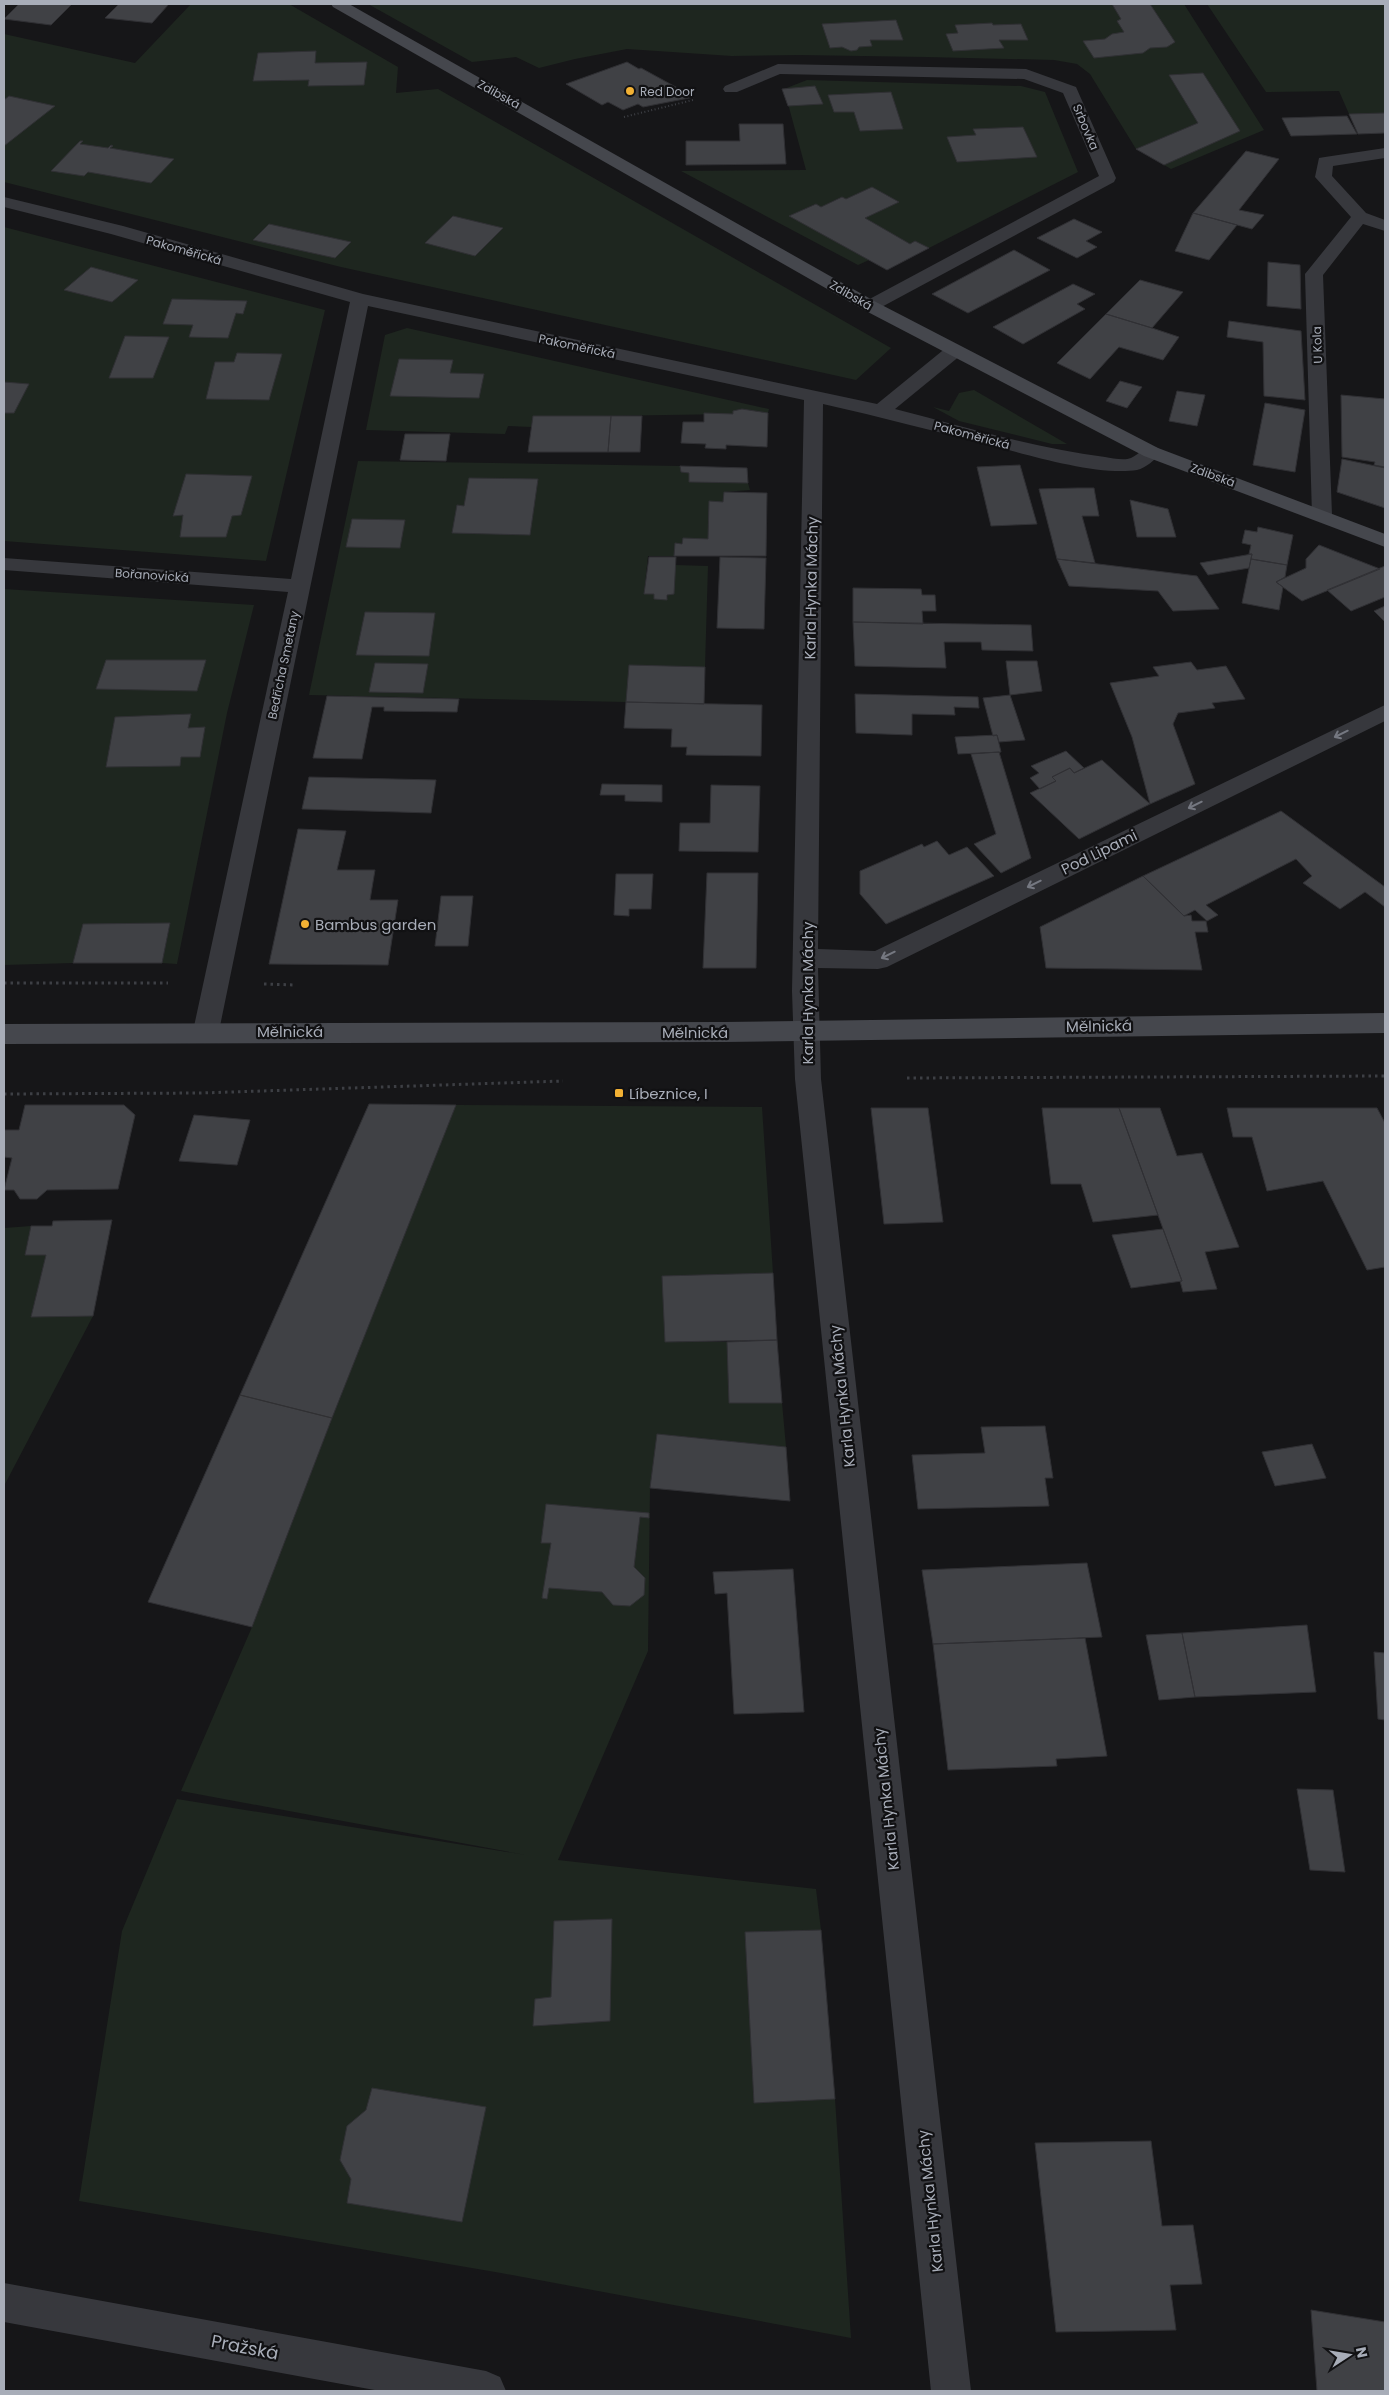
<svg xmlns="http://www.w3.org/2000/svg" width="1389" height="2395" font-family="Poppins,sans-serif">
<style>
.green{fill:#1e261f}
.building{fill:#404145;stroke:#303034}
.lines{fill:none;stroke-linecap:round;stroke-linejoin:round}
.path-far1{stroke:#3d3f44;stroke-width:2;stroke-dasharray:1 2.5;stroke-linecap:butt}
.path{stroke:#3d3f44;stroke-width:3;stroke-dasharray:2.5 4;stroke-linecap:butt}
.minor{fill:#37383d;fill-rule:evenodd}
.secondary{fill:#45474d;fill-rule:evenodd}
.oneway{stroke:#757881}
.poi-dot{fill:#f2b134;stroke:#111113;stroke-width:2}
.labels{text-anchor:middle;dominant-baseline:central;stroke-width:4.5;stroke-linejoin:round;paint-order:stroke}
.far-poi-label{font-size:12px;fill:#a8adb8;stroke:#111113;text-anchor:start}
.far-street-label{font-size:12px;fill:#a8adb8;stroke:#111113}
.street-label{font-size:15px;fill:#a8adb8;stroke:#111113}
.poi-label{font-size:15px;fill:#a8adb8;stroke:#111113;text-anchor:start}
.near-street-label{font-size:18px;fill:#a8adb8;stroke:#111113}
</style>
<rect width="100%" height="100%" fill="#161618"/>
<!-- green -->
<path class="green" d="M191 4H289L398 67 396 93 438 89 891 348 856 380 341 267 4 182V34L135 63Z
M368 4H1184L1264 130 1171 169 1164 165 1239 131 1203 73 1169 75 1198 123 1136 149 1090 74 1077 64 1054 60 926 57 799 55 732 56 627 49 575 59 539 68 516 57 472 62Z
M1207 4H1385V113L1349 114 1339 91 1266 92Z
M807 80 1021 86 1045 92 1078 172 929 248 915 241 910 244 865 218 899 202 872 187 846 199 841 197 821 207 815 204 790 216 869 260 858 265 681 171 806 170 784 89Z
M4 227 325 310 266 561 4 541Z
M407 328 769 409 768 413 742 409 733 411V414L533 417 531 427 508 426 505 434 366 430 385 335Z
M974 390 1067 444H1052L959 421 933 407 949 411 959 393Z
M358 461 680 466 681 472 689 473V482L748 483 750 490 724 492 723 502H709L708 539 675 544 674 556H648L644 593 654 594 655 599H667L675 565 708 566 705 667 629 665 626 702 309 695Z
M4 589 254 605 227 713 177 964 162 963 170 924H83L73 963 4 965Z
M456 1105 762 1107 773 1273 662 1276 666 1342H727L729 1403H782L786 1447 657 1435 650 1488 648 1651 558 1860 816 1889 821 1930 746 1932 835 2099 851 2338 501 2273 79 2201 122 1931 177 1799 526 1855 181 1791 252 1627 332 1418Z
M31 1226 25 1254 46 1255 31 1317 93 1316 4 1486V1228Z"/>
<!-- building -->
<path class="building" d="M19 4H72L51 25 4 19Z
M119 4H169L152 23 105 18Z
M1112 4H1150L1175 42 1167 47 1150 48 1143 53 1094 58 1083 41 1105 39 1112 34 1124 32 1117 21 1121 19Z
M896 20 903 40H870L872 46 859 47 857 50 851 51 842 47 830 48 822 24Z
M992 23 993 25 1021 24 1028 40H999L1004 48 953 51 946 34 958 33 955 25Z
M316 51 315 63 367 62 364 85 308 86 309 80 253 81 258 53Z
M627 62 639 69 641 68 694 97 643 107 638 104 623 110 608 102 602 105 566 84Z
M1203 73 1240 131 1164 165 1136 149 1198 123 1169 75Z
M815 86 823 104 788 106 782 89Z
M891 92 903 129 860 131 854 112H834L828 95Z
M9 96 55 106 4 146V100Z
M1385 113V133L1358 134 1349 114Z
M1347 116 1357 134 1291 136 1282 118Z
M739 124H783L786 164 686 165V141H740Z
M1023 127 1037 157 957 162 947 137 976 135 973 129Z
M80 141H83L80 144 108 148 111 145 113 146 110 148 174 159 151 183 88 172 84 176 51 171Z
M1246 151 1279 159 1239 210 1264 215 1252 229 1193 213Z
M872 187 899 202 865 218 910 244 915 241 929 248 887 270 789 216 816 204 821 207 842 197 846 199Z
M1193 213 1237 225 1209 260 1175 251Z
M453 216 503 228 475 256 425 243Z
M1074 219 1102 232 1086 241 1097 247 1077 258 1037 238Z
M269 224 351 242 335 258 253 240Z
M1014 250 1050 270 968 313 932 294Z
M1268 262 1300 265 1301 309 1267 306Z
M91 267 138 280 112 302 64 290Z
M1140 280 1183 292 1152 328 1106 314Z
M1073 284 1095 294 1077 304 1085 309 1023 344 993 327Z
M172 299 247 301 243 314 236 313 228 338 189 337 193 325 163 324Z
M1106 314 1152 328 1179 337 1163 360 1119 347 1090 379 1057 363Z
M1229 321 1301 331 1305 400 1264 396 1263 342 1227 337Z
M125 336 169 337 153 378H109Z
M237 353 282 354 269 400 206 399 215 362H234Z
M399 359 453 360 450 373 484 374 479 398 390 396Z
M1120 381 1142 387 1127 408 1106 401Z
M4 382 29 384 14 413H4Z
M1177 391 1205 395 1197 426 1169 421Z
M1341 395 1385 399V467L1374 465 1375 462 1342 457Z
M1265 403 1305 410 1295 472 1253 465Z
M742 409 768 413 767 447 726 445V449L705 448 706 444 681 443 683 422H704V413L733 414V411Z
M533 416H611L608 452H528Z
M611 416H642L640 452H608Z
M405 434H450L446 461 400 460Z
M1342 459 1385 468V508L1337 492Z
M1020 465 1037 524 991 526 977 467Z
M680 466 747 468 748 483 689 482V473L681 472Z
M186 474 252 476 241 515 232 516 226 537H180L183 515 173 516Z
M469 478 538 479 530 535 452 533 457 505 464 506Z
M1077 488H1094L1099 516H1082L1095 563 1057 559 1039 489Z
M724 492 767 493 766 556H674L675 543 682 544 683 538 708 539 709 501 723 502Z
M1130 500 1168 509 1176 537H1137Z
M352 519 405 520 400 548 346 547Z
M1258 527 1293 535 1287 565 1251 559 1252 554H1249L1251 545 1242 543 1245 530 1257 532Z
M1319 545 1380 569 1302 601 1276 582 1306 568V559Z
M1252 554 1249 568 1208 575 1200 563Z
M649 557H676L674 594 667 595V600L654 599V594H644Z
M720 557 766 558 764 629 717 628Z
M1057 559 1197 576 1219 609 1173 611 1158 591 1069 586Z
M1251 559 1287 565 1285 577 1276 582 1283 587 1279 610 1242 603Z
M1385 566V597L1351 611 1327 590Z
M853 588 921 589 922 595H935L936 611H922L923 624 853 622Z
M1385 606V622L1374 611Z
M365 612 435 613 429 656 356 655Z
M853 622 1031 625 1033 651 982 650 981 642H944L946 668 855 666Z
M106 660H206L197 691 96 689Z
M1006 661H1037L1042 691 1010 695Z
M1191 662 1197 670 1226 666 1245 699 1212 703 1215 708 1178 713 1173 724 1195 784 1150 804 1132 737 1110 683 1159 676 1153 667Z
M375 663 428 664 423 693 369 692Z
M629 665 705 667 704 704 626 702Z
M855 694 978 697 979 708 954 707 955 715 912 714V735L856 733Z
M1010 695 1025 740 999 742 997 735 993 736 983 698Z
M327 696 459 699 457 712 384 711V707H372L362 759 313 758Z
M626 702 762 705 761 756 686 755 687 747H671L672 729 624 728Z
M191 714 188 728 205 727 200 757H181L180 766 106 767 115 717Z
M997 735 1001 752 958 754 955 737Z
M1066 751 1084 768 1074 773 1070 768 1052 777 1056 781 1040 789 1030 778 1039 773 1031 766Z
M999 752 1031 858 1001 873 974 844 996 834 971 754Z
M1102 760 1150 804 1079 839 1030 793 1056 781 1052 777 1070 768 1074 773Z
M309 777 436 780 431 813 302 809Z
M602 784 662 785V802L625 801V795H600Z
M711 785 760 786 758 852 679 851 680 823H710Z
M1281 811 1385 887V907L1365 892 1340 909 1303 883 1312 876 1296 859 1206 905 1218 915 1207 921 1195 910 1184 916 1143 876Z
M298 829 346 831 337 870H375L370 900H398L388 965 269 964Z
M937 841 949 855 967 847 994 876 886 924 860 894V871L922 844 924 847Z
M707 873H758L756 968H703Z
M616 874H653L651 909H629V916L614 915Z
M1143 876 1184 916 1191 915 1192 921H1206L1208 932H1195L1202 970 1046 968 1040 927Z
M441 896H473L468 946H435Z
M170 923 162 963H73L83 924Z
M369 1104 456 1105 332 1418 240 1395Z
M25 1105H124L135 1115 118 1189 47 1190 37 1199H20L14 1190H4L12 1158 4 1157V1130H19Z
M871 1108H928L943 1222 884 1224Z
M1042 1108H1119L1158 1215 1093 1222 1081 1184H1051Z
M1119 1108H1160L1177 1156 1202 1153 1239 1247 1205 1252 1217 1289 1183 1292 1180 1281H1182Z
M1227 1108H1377L1385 1123V1267L1367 1270 1323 1181 1267 1191 1252 1137H1233Z
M194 1115 250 1120 237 1165 179 1161Z
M112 1220 93 1316 31 1317 46 1255H25L31 1226H52L53 1221Z
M1163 1229 1182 1281 1131 1288 1112 1235Z
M773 1273 777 1340 665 1342 662 1276Z
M777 1340 782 1403H729L727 1342Z
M240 1395 332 1418 252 1627 148 1602Z
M1045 1426 1053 1478H1045L1049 1506 918 1509 912 1455 985 1453 981 1427Z
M657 1434 786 1447 790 1501 650 1488Z
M1312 1444 1326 1478 1275 1486 1262 1452Z
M546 1504 649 1513V1518L640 1517 634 1567 645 1578 644 1595 630 1606 613 1605 602 1592 549 1588 547 1599 542 1598 551 1543H541Z
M1087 1563 1102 1637 933 1644 922 1570Z
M793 1569 804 1712 734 1714 727 1593 715 1594 713 1572Z
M1307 1625 1316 1692 1195 1697 1182 1633Z
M1182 1633 1195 1697 1159 1700 1146 1635Z
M1085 1638 1107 1756 1056 1759 1057 1766 948 1770 933 1644Z
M1374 1652 1385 1653V1720L1378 1719Z
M1297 1789 1333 1790 1345 1872 1310 1870Z
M612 1919 610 2021 533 2026 535 1999 551 1997 554 1921Z
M821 1930 835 2099 754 2103 745 1932Z
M372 2088 486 2107 462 2222 347 2203 351 2179 340 2160 347 2126 366 2110Z
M1151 2141 1162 2226 1193 2225 1202 2284 1170 2285 1176 2330 1056 2332 1035 2143Z
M1311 2310 1385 2322V2391H1317Z"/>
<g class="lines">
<!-- path-far1 -->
<path class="path-far1" d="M624 117 693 100"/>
<!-- path -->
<path class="path" d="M4 983H168
M264 984 296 985
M907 1078 1385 1076
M4 1094 201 1093 563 1081"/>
<!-- minor -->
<path class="minor" d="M778 64 1026 69 1076 87 1116 178 1114 182 876 310H864L861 306 864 302 1099 176 1063 93 1024 79 780 74 737 92H725L723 89 725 86Z
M1385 148V158L1333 166 1332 176 1366 213 1385 220V231L1363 224 1323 275 1332 515 1329 519 1322 521 1315 519 1312 515 1305 274 1351 217 1315 177 1319 158 1325 157Z
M4 197 123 226 363 294 877 404 947 347H961L963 351 961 355 895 409C965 427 1034 448 1105 457 1112 458 1124 461 1131 458 1142 453 1144 444 1158 448L1161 452C1156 459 1146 468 1137 470 1099 476 1032 456 994 446 937 432 881 417 823 404L818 949 875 951 1385 705V721L887 967 878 969 818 968 821 1079 971 2391H931L795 1079 792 991 804 400 368 306 219 1031 215 1038 206 1041 197 1038 193 1031 288 592 4 570V558L291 579 350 302 111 234 4 207Z
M4 2283 486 2371 500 2377 506 2391H380L4 2322Z"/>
<!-- secondary -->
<path class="secondary" d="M331 4H349L876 302 1158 448 1385 534V547L1144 456 864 310 333 7Z
M1385 1013V1033L724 1042 4 1044V1024L724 1022Z"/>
</g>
<!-- one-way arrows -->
<defs><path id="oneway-shaft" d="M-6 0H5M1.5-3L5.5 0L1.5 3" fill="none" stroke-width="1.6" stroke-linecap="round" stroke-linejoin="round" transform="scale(1.25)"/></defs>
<g class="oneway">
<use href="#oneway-shaft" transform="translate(1341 734) rotate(154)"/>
<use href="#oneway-shaft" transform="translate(1195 805) rotate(154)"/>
<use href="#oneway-shaft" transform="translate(1034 884) rotate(154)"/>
<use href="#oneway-shaft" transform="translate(888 955) rotate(154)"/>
</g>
<!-- markers -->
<g class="poi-dot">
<circle cx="630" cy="91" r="5"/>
<circle cx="305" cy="924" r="5"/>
<rect x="614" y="1088" width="10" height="10" rx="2.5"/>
</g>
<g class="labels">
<!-- far-poi labels -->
<g class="far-poi-label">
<text x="640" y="91">Red Door</text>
</g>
<!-- far-street labels -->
<g class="far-street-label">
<text transform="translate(499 94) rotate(29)">Zdibská</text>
<text transform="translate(1086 127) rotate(67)">Srbovka</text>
<text transform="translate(184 250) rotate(16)">Pakoměřická</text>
<text transform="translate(851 295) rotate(30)">Zdibská</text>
<text transform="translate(1317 345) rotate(-92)">U Kola</text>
<text transform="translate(577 346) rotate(12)">Pakoměřická</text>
<text transform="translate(972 435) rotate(15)">Pakoměřická</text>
<text transform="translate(1213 475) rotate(20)">Zdibská</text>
<text transform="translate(152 575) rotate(4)">Bořanovická</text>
<text transform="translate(283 665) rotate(-78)">Bedřicha Smetany</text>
</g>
<!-- street labels -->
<g class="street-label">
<text transform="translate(811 588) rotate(-89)">Karla Hynka Máchy</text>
<text transform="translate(1099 852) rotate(-26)">Pod Lipami</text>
<text transform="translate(807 993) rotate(-90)">Karla Hynka Máchy</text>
<text transform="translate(1099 1026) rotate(-1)">Mělnická</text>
<text x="290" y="1031">Mělnická</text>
<text x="695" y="1032">Mělnická</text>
<text transform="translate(842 1396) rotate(-96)">Karla Hynka Máchy</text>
<text transform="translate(886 1799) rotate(-96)">Karla Hynka Máchy</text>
<text transform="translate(930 2201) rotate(-96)">Karla Hynka Máchy</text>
</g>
<!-- poi labels -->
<g class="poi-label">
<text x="315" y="924">Bambus garden</text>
<text x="629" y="1093">Líbeznice, I</text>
</g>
<!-- near-street labels -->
<g class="near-street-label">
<text transform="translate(245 2347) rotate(11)">Pražská</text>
</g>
</g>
<!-- border -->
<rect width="1389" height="2395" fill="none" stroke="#a8adb8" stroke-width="10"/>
<!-- north arrow -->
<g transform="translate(1349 2355) rotate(78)" stroke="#111113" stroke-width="4" paint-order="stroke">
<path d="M0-4L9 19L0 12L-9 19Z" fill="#a8adb8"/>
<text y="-8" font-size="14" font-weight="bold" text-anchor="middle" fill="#a8adb8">N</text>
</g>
</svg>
